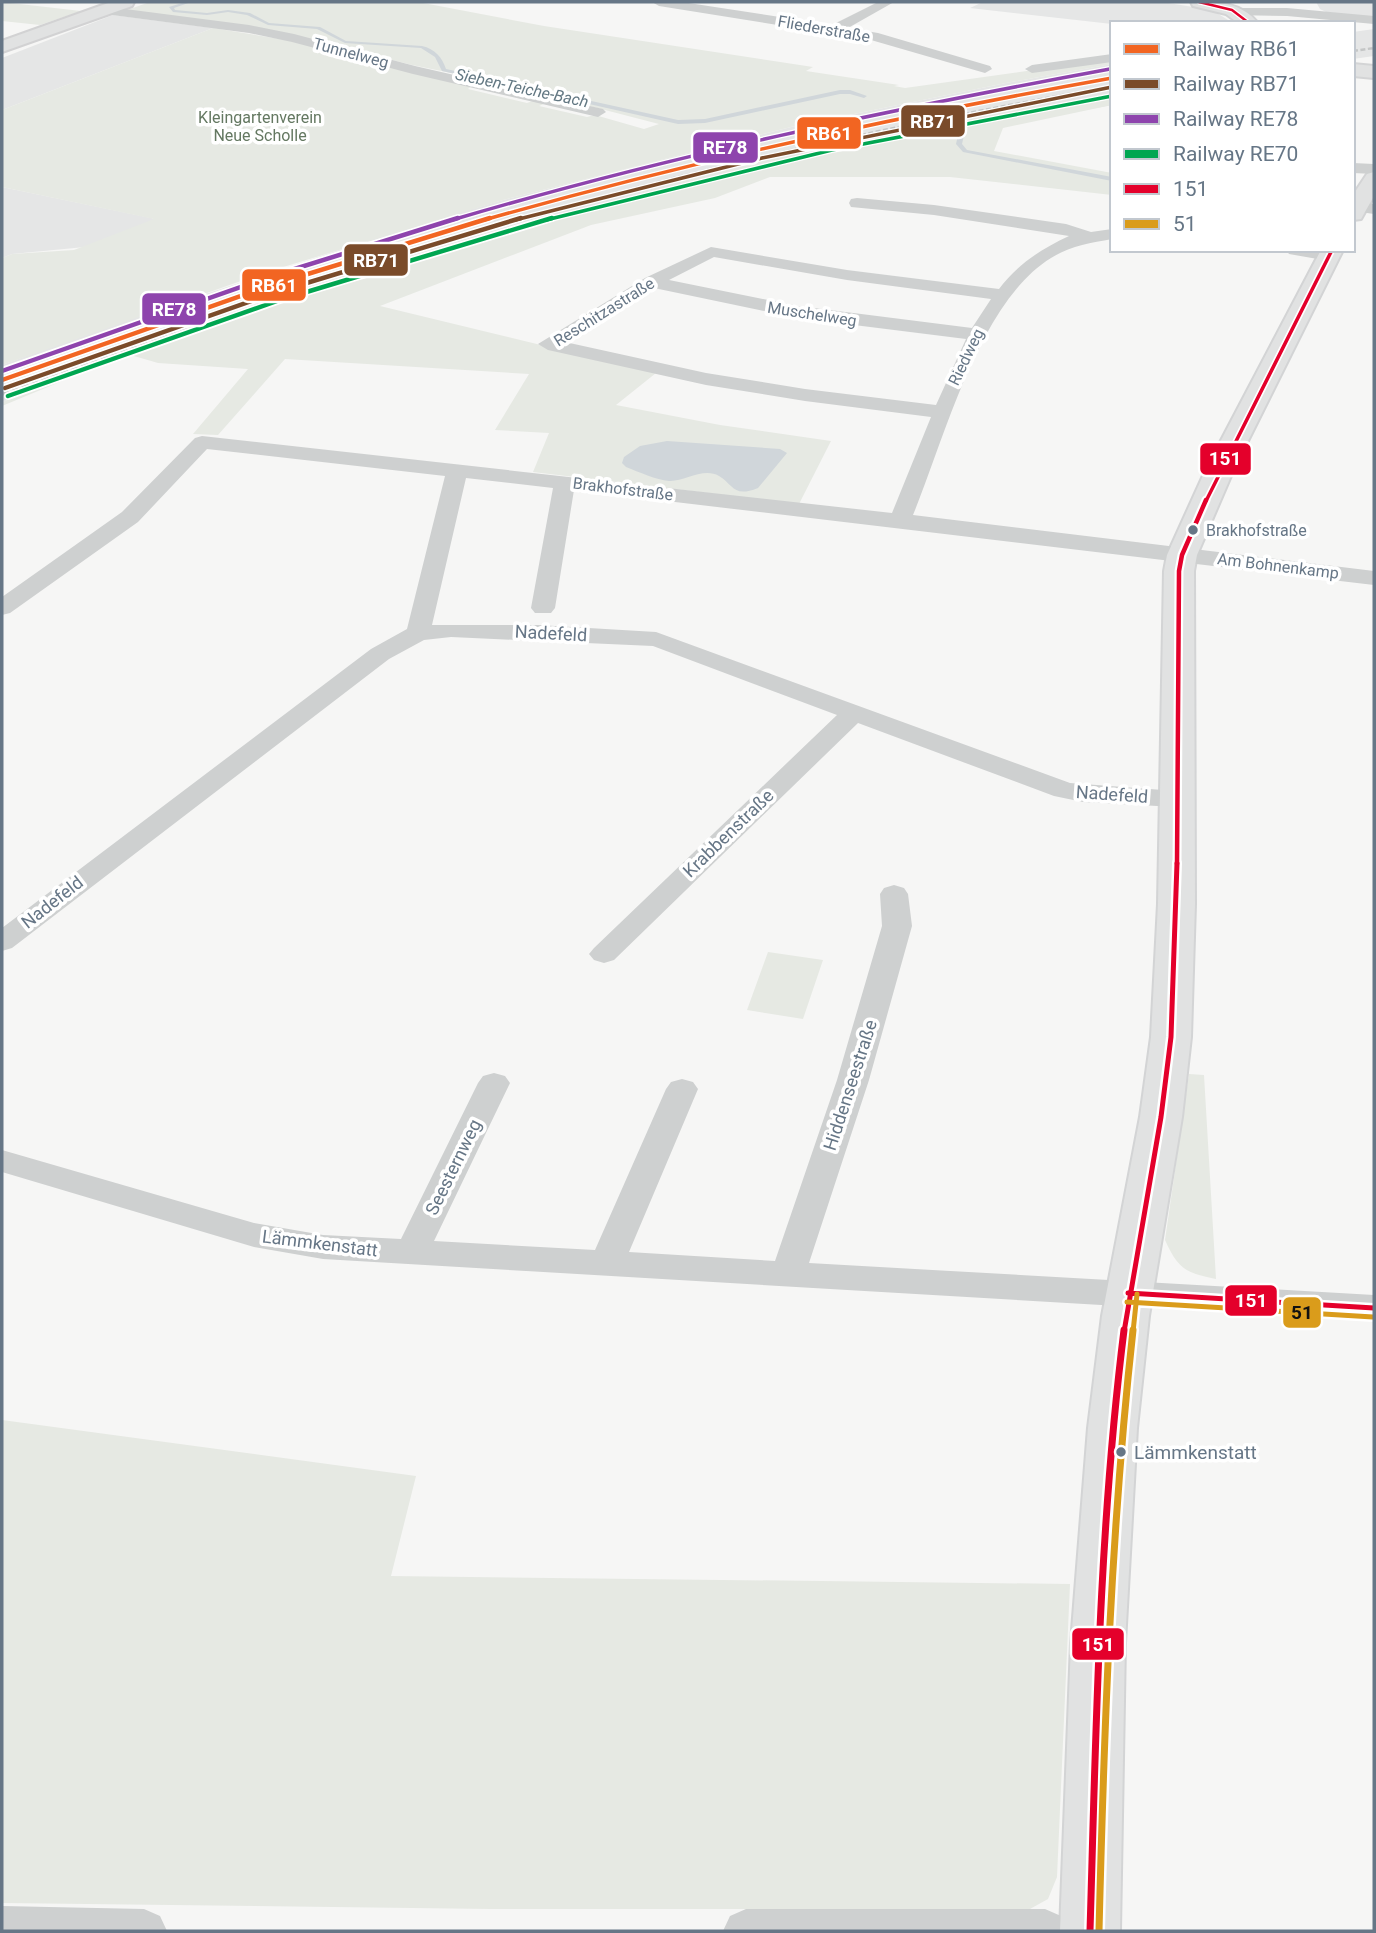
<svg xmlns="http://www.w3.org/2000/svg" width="1376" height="1933" font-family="Roboto,sans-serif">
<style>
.built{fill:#e5e6e6}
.green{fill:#e6e9e3}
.water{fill:#d0d6da}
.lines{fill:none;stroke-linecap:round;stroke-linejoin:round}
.stream{fill:#d0d6da;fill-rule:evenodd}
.secondary-casing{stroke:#d3d4d5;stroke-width:4}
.primary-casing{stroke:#d2d2d3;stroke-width:4}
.street{fill:#ced0d0;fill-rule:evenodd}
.secondary{fill:#e1e2e2;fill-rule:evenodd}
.primary{fill:#e1e2e2;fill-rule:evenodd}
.rail-far1{stroke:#c4c6c6;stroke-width:2.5;stroke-dasharray:5 2.5;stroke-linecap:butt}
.rail{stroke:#c4c6c6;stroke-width:3.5;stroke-dasharray:7 3.5;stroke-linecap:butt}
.bus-1-far4-casing{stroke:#fff;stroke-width:5}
.bus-1-far3-casing{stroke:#fff;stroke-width:7}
.bus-1-far2-casing{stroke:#fff;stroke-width:9}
.bus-1-far1-casing{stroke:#fff;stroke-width:10}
.bus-1-casing{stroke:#fff;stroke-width:12}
.bus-2-far1-casing{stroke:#fff;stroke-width:10}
.bus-2-casing{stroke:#fff;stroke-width:12}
.bus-1-far4{stroke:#e4002b;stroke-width:2.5}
.bus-1-far3{stroke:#e4002b;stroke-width:3.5}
.bus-1-far2{stroke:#e4002b;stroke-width:4.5}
.bus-1-far1{stroke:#e4002b;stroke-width:5}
.bus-1{stroke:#e4002b;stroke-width:7}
.bus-2-far1{stroke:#da9c1b;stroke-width:5}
.bus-2{stroke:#da9c1b;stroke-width:7}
.rail-1-far1-casing{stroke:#fff;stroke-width:6}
.rail-1-casing{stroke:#fff;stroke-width:8}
.rail-2-far1-casing{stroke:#fff;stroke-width:6}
.rail-2-casing{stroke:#fff;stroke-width:8}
.rail-3-far1-casing{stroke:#fff;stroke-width:6}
.rail-3-casing{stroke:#fff;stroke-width:8}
.rail-4-far1-casing{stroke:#fff;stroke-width:6}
.rail-4-casing{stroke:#fff;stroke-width:8}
.rail-1-far1{stroke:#f26522;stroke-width:3.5}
.rail-1{stroke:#f26522;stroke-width:4.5}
.rail-2-far1{stroke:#7a4b2a;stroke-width:3.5}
.rail-2{stroke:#7a4b2a;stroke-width:4.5}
.rail-3-far1{stroke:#8e44ad;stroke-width:3.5}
.rail-3{stroke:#8e44ad;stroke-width:4.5}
.rail-4-far1{stroke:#00a651;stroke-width:3.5}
.rail-4{stroke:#00a651;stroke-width:4.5}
.bus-dot{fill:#667686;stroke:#fff;stroke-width:2.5}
.labels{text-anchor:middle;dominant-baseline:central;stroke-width:7;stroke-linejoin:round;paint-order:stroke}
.far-street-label{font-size:16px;fill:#667686;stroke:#fff}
.far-water-label{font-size:16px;font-style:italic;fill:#627782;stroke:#fff}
.far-park-label{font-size:16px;fill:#647861;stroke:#fff}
.bus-label{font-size:16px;fill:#667686;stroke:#fff;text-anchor:start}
.street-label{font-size:18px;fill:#667686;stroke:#fff}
.near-bus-label{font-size:19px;fill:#667686;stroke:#fff;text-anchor:start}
.line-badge{stroke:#fff;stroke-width:2.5}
.badge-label{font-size:19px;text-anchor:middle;font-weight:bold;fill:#fff}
.pale-badge-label{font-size:19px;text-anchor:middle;font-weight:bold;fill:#111}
</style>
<rect width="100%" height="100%" fill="#f6f6f5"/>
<!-- built -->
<path class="built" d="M983 2H1162L1212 10 1233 23 1112 24 970 8Z
M1316 2H1374V17L1326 12 1320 9Z
M113 15 213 28 2 110V58Z
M1374 29V56L1353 59V32Z
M1112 64V105L738 175 469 243 464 242 231 316 2 402V365L105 327 419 224 503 200 795 126 1006 83Z
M2 187 156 219 85 247 12 254 2 258Z"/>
<!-- green -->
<path class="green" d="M2 2 81 11 40 25 2 21Z
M150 2H418L544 26 813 67 806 71 899 85 894 86 905 88 1112 59V64L1006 83 795 126 503 200 267 272 2 365V258L12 254 74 250 154 219 2 187V110L213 28 286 40 471 86 468 89 527 103 535 100 546 103 539 106 587 117 595 115 644 129 659 124 547 95 549 93 412 65 297 36 127 10Z
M1112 94V105L1003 128 994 151 1112 173V195L950 177H770L715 198 591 225 380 306 656 373 616 405 720 425 831 441 799 504 533 472 549 433 495 430 529 374 285 359 218 435 193 434 248 369 158 363 127 354 2 406V402L231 316 490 233 731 168 1018 107 1054 105Z
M768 952 823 960 803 1019 747 1010Z
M1189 1074 1204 1075 1216 1279C1186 1273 1178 1269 1165 1240Z
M2 1420 416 1476 391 1576 1070 1584 1057 1877 1048 1899 1030 1909H491L2 1903Z"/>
<!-- water -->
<path class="water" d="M667 441 780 449 787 453 758 488C733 498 734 485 719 476 703 467 684 482 669 481 656 480 639 472 626 467L622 463 624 457 640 446Z"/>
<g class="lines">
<!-- stream -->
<path class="stream" d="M185 2H191L174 8 175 10 207 13 228 10 250 13 269 23 320 27 346 41 422 46C435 49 442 57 446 69L678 120 705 119 840 90H850L867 96 864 98 850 94H840L705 123 678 124 442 71 435 57 421 48 345 43 317 29 268 25 247 15 228 12 207 15 173 12 169 7Z
M962 129 965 131 962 144 967 150 1112 177V181L963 152 956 144 959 131Z"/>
<defs>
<path id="secondary" d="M1191 2C1216 2 1240 1 1258 23H1238L1226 14 1193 6Z
M1353 64 1374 66V78L1353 76Z
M1374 172V196L1361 219 1353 220V195L1367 174Z
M1321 250H1343L1234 469 1197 555 1194 571 1195 904 1191 1037 1182 1117 1149 1316 1137 1428 1125 1643 1120 1931H1060L1071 1643 1088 1428 1102 1316 1140 1117 1151 1037 1158 904 1164 571 1167 555 1206 469Z"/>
<path id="primary" d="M111 2H134L132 6 2 52V41Z"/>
</defs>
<!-- secondary casing -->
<use href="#secondary" class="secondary-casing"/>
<!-- primary casing -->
<use href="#primary" class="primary-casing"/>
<!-- street -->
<path class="street" d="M652 2H682L832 25 878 2H894L848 28 878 33 990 66 992 69 985 73 871 40 659 6Z
M102 6 249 25 294 34 415 66 603 109 606 112 598 117 413 74 292 42 249 33 97 13 95 10Z
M1236 8H1287L1374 16V24L1287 16 1231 15V9Z
M1112 54V62L1032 73 1025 69 1032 65Z
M1353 163 1374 164V174L1353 173Z
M857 198 934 205 1066 224 1091 232 1112 229V239C1090 243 1070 246 1051 258 979 302 944 440 913 515L1374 571V585L574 490 555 608 551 613H535L531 608 553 488 466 478 432 625H538L656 632 1070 783 1176 791 1185 793 1189 799 1185 805 1176 807 1083 802 1054 796 858 723 614 960 604 963 594 960 589 954 594 948 837 715 653 646 451 637 424 640 389 659 12 948 2 951V928L371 649 407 629 445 476 207 449 138 522 10 613 2 615V597L122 512 195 438 202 436 892 513 931 417 805 401 706 385 548 350 538 344 645 278 711 247 847 270 999 289C1018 264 1041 249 1069 236L934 215 851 207 849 203 851 199ZM714 257 847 280 991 299 972 328 798 306 669 280ZM654 288 798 318 966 339 936 405 805 389 706 373 565 342Z
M1357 202 1374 204V214L1353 211V203Z
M1286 250 1335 252 1338 256 1329 261 1289 254Z
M894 885 904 888 908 894 912 926 869 1080 809 1263 1374 1295V1321L323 1259 254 1247 2 1172V1150L254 1223 323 1235 401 1239 478 1083 483 1076 494 1073 505 1076 510 1083 434 1241 595 1250 666 1089 671 1082 682 1079 693 1082 698 1089 629 1252 775 1261 837 1080 882 926 880 894 884 888Z
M2 1906 144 1909 160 1916 167 1931H2Z
M746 1909H1045L1061 1916 1068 1931H723L730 1916Z"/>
<!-- secondary -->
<use href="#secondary" class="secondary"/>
<!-- primary -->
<use href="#primary" class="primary"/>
<!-- rail-far1 -->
<path class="rail-far1" d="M1353 51 1374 48
M519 220C714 163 913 122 1112 86"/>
<!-- rail -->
<path class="rail" d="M2 394 273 295 525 218"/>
<defs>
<path id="bus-1-far4" d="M1199 2 1232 10 1249 23"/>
<path id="bus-1-far3" d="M1206 501 1332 250"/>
<path id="bus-1-far2" d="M1177 864 1179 571 1182 555 1206 500"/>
<path id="bus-1-far1" d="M1128 1293 1374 1308
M1124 1332 1161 1117 1171 1037 1177 863"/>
<path id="bus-1" d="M1090 1931C1096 1730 1099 1530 1124 1330"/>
<path id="bus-2-far1" d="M1127 1302 1373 1317
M1133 1332 1137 1294"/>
<path id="bus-2" d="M1099 1931C1104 1730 1111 1530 1133 1330"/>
</defs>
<!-- bus-1-far4 casing -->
<use href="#bus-1-far4" class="bus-1-far4-casing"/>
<!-- bus-1-far3 casing -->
<use href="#bus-1-far3" class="bus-1-far3-casing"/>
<!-- bus-1-far2 casing -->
<use href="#bus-1-far2" class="bus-1-far2-casing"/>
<!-- bus-1-far1 casing -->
<use href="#bus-1-far1" class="bus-1-far1-casing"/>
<!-- bus-1 casing -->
<use href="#bus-1" class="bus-1-casing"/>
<!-- bus-2-far1 casing -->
<use href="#bus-2-far1" class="bus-2-far1-casing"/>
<!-- bus-2 casing -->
<use href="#bus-2" class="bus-2-casing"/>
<!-- bus-1-far4 -->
<use href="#bus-1-far4" class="bus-1-far4"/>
<!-- bus-1-far3 -->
<use href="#bus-1-far3" class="bus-1-far3"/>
<!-- bus-1-far2 -->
<use href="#bus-1-far2" class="bus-1-far2"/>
<!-- bus-1-far1 -->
<use href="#bus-1-far1" class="bus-1-far1"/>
<!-- bus-1 -->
<use href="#bus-1" class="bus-1"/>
<!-- bus-2-far1 -->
<use href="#bus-2-far1" class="bus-2-far1"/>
<!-- bus-2 -->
<use href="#bus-2" class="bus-2"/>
<defs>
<path id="rail-1-far1" d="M484 220C691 161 900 116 1112 78"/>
<path id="rail-1" d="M2 380 272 285 490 218"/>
<path id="rail-2-far1" d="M515 220 762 158 1112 87"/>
<path id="rail-2" d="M5 388 277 292 521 218"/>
<path id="rail-3-far1" d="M452 220C668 156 888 110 1110 69"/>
<path id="rail-3" d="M2 371 272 276 458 218"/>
<path id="rail-4-far1" d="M546 220 832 150 1112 96"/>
<path id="rail-4" d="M8 396 280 300 552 218"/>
</defs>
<!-- rail-1-far1 casing -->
<use href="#rail-1-far1" class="rail-1-far1-casing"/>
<!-- rail-1 casing -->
<use href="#rail-1" class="rail-1-casing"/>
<!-- rail-2-far1 casing -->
<use href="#rail-2-far1" class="rail-2-far1-casing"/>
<!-- rail-2 casing -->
<use href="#rail-2" class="rail-2-casing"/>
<!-- rail-3-far1 casing -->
<use href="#rail-3-far1" class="rail-3-far1-casing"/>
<!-- rail-3 casing -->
<use href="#rail-3" class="rail-3-casing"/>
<!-- rail-4-far1 casing -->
<use href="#rail-4-far1" class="rail-4-far1-casing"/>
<!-- rail-4 casing -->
<use href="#rail-4" class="rail-4-casing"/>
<!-- rail-1-far1 -->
<use href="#rail-1-far1" class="rail-1-far1"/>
<!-- rail-1 -->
<use href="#rail-1" class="rail-1"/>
<!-- rail-2-far1 -->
<use href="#rail-2-far1" class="rail-2-far1"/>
<!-- rail-2 -->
<use href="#rail-2" class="rail-2"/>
<!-- rail-3-far1 -->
<use href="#rail-3-far1" class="rail-3-far1"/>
<!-- rail-3 -->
<use href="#rail-3" class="rail-3"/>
<!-- rail-4-far1 -->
<use href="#rail-4-far1" class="rail-4-far1"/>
<!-- rail-4 -->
<use href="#rail-4" class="rail-4"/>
</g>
<!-- markers -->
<g class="bus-dot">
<circle cx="1193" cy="530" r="6"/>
<circle cx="1121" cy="1452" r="6"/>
</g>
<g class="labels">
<!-- far-street labels -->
<g class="far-street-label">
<text transform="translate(824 29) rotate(10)">Fliederstraße</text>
<text transform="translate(351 53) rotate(15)">Tunnelweg</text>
<text transform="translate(604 312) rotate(-32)">Reschitzastraße</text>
<text transform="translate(812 314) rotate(9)">Muschelweg</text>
<text transform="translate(966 357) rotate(-64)">Riedweg</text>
<text transform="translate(623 489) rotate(7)">Brakhofstraße</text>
<text transform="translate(1278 566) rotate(7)">Am Bohnenkamp</text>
</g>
<!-- far-water labels -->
<g class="far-water-label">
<text transform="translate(522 88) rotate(12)">Sieben-Teiche-Bach</text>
</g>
<!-- far-park labels -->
<g class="far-park-label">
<text x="260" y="117">Kleingartenverein<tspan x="260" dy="18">Neue Scholle</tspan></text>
</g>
<!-- bus labels -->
<g class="bus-label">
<text x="1206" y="530">Brakhofstraße</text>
</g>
<!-- street labels -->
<g class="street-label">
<text transform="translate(551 633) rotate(3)">Nadefeld</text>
<text transform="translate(1112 794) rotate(4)">Nadefeld</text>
<text transform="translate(728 833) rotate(-44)">Krabbenstraße</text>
<text transform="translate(52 902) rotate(-38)">Nadefeld</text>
<text transform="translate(850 1085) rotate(-72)">Hiddenseestraße</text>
<text transform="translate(453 1167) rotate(-64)">Seesternweg</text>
<text transform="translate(320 1243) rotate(7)">Lämmkenstatt</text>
</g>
<!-- near-bus labels -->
<g class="near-bus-label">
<text x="1134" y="1452">Lämmkenstatt</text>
</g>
</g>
<g class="line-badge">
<rect x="900" y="104" width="66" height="34" rx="7" fill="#7a4b2a"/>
<rect x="796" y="116" width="66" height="34" rx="7" fill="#f26522"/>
<rect x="692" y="131" width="67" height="33" rx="7" fill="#8e44ad"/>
<rect x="343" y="243" width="66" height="34" rx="7" fill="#7a4b2a"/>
<rect x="241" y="268" width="66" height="34" rx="7" fill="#f26522"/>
<rect x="141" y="292" width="66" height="34" rx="7" fill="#8e44ad"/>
<rect x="1199" y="442" width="53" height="34" rx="7" fill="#e4002b"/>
<rect x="1224" y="1284" width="54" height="33" rx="7" fill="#e4002b"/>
<rect x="1282" y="1296" width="40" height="33" rx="7" fill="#da9c1b"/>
<rect x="1071" y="1627" width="54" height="34" rx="7" fill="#e4002b"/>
</g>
<g class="badge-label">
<text x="933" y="128">RB71</text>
<text x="829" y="140">RB61</text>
<text x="725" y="154">RE78</text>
<text x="376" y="267">RB71</text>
<text x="274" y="292">RB61</text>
<text x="174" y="316">RE78</text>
<text x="1225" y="465">151</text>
<text x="1251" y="1307">151</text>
<text x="1098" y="1651">151</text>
</g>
<g class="pale-badge-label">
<text x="1302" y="1319">51</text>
</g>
<!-- border -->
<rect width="1376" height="1933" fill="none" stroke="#667686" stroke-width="7"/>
<!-- legend -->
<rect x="1110" y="21" width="245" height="231" fill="#ffffff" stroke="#c2c8cf" stroke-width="2"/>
<rect x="1124" y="44" width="35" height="10" fill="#f26522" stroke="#c2c8cf" stroke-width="2"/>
<text x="1173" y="56" font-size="21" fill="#667686">Railway RB61</text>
<rect x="1124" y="79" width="35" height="10" fill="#7a4b2a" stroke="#c2c8cf" stroke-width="2"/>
<text x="1173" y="91" font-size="21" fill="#667686">Railway RB71</text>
<rect x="1124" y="114" width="35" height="10" fill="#8e44ad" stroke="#c2c8cf" stroke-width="2"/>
<text x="1173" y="126" font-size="21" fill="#667686">Railway RE78</text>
<rect x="1124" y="149" width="35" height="10" fill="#00a651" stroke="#c2c8cf" stroke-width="2"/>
<text x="1173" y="161" font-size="21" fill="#667686">Railway RE70</text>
<rect x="1124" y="184" width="35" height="10" fill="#e4002b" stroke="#c2c8cf" stroke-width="2"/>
<text x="1173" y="196" font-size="21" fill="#667686">151</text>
<rect x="1124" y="219" width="35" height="10" fill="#da9c1b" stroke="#c2c8cf" stroke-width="2"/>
<text x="1173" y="231" font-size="21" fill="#667686">51</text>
</svg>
